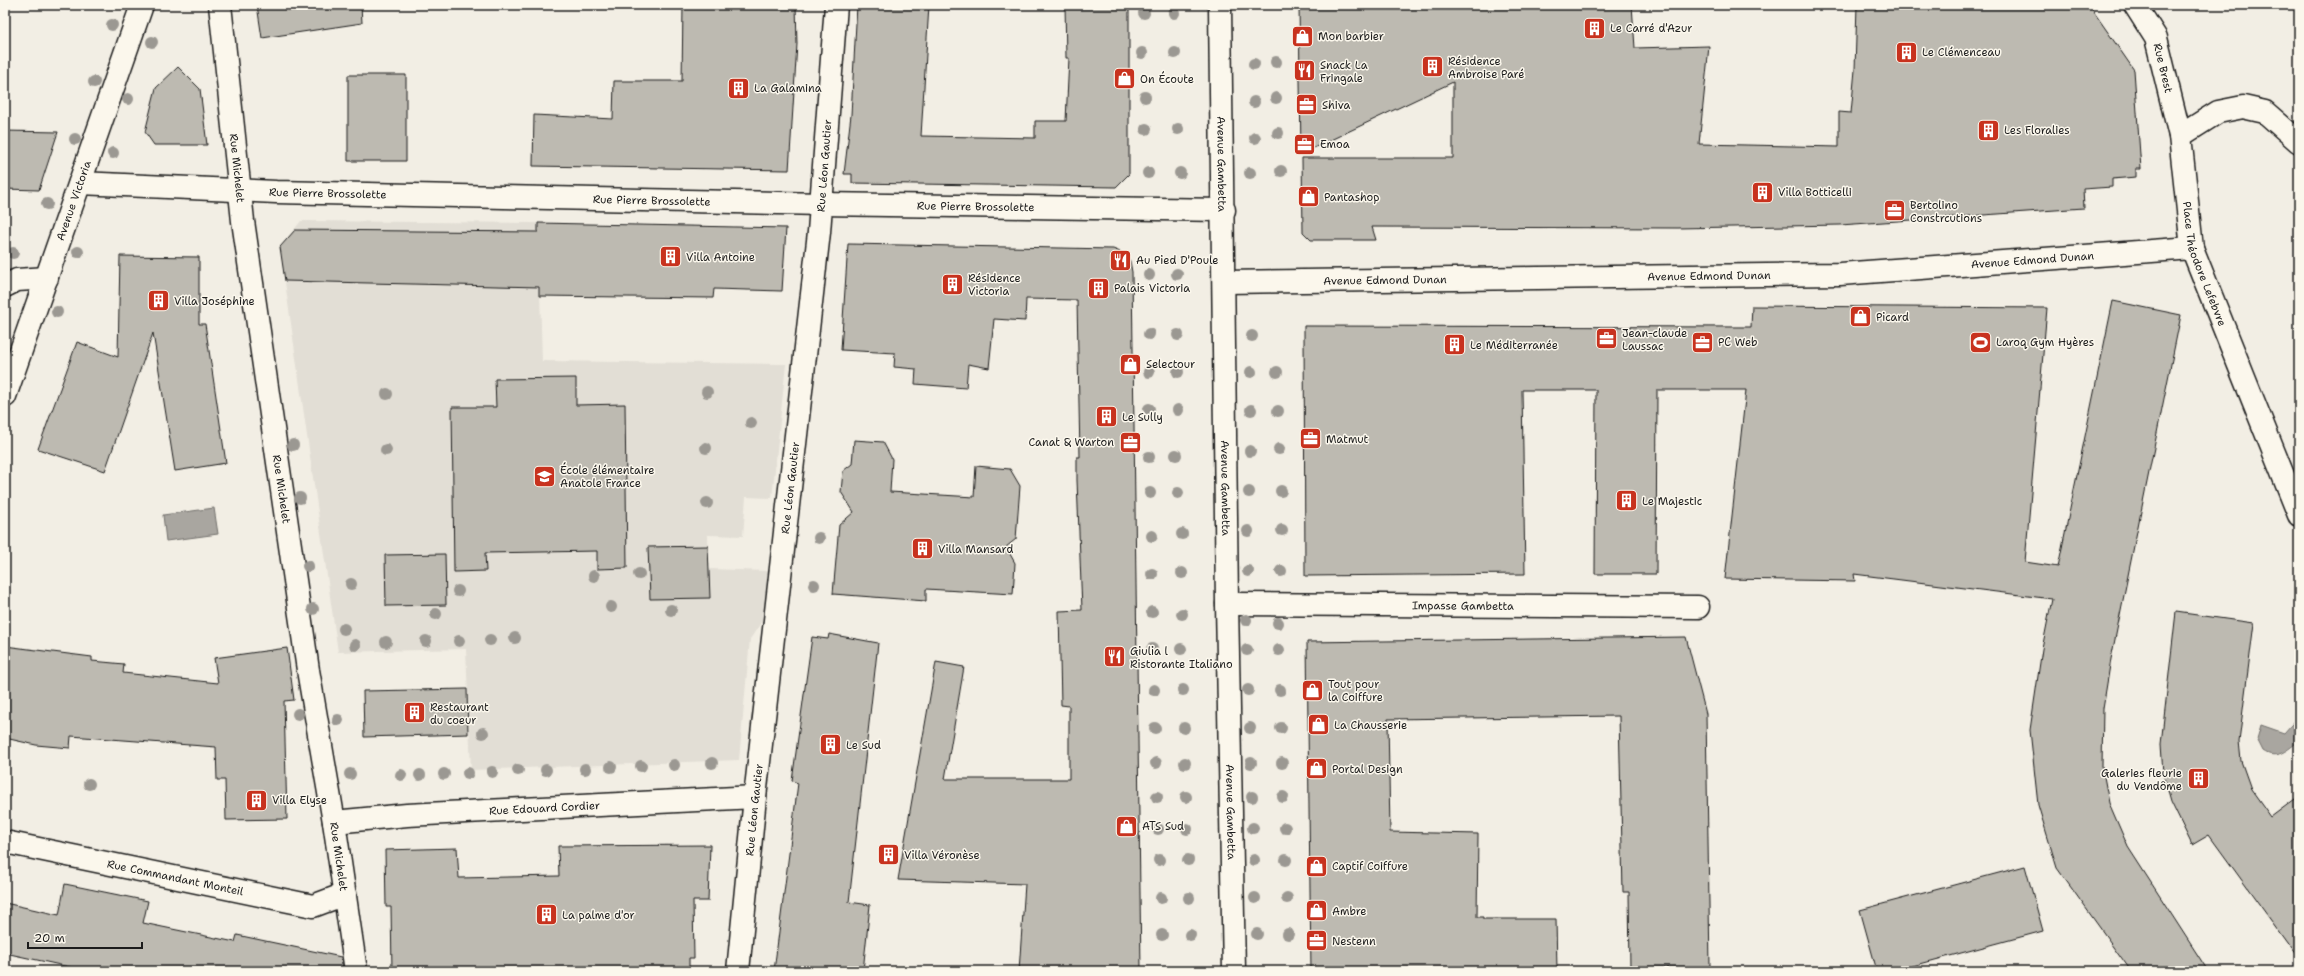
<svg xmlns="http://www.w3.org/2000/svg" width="2304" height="976" font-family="'Shantell Sans',sans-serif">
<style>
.built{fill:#e2ded5}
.water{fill:#a9a6a0;stroke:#716f6b}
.building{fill:#bdbab1;stroke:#1c1c1c}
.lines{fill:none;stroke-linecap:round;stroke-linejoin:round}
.minor-casing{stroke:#1c1c1c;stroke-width:25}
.major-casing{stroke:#1c1c1c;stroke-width:25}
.minor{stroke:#fbf7ec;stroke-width:22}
.major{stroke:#fbf7ec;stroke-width:22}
.tree{fill:#9b9892}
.labels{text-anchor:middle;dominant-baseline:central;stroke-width:3;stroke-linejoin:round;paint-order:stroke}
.poi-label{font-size:11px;fill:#1c1c1c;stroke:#fbf7ec;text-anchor:start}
.street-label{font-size:11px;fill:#1c1c1c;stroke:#fbf7ec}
</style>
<rect width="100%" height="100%" fill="#f2eee4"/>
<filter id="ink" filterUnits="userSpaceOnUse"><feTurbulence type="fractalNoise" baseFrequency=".025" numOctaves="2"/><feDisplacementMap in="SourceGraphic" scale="8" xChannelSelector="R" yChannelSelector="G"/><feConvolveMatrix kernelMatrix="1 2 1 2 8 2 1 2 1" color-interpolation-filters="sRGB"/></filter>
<g filter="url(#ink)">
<!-- built -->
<path class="built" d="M301 221 538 223 542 361 786 364 772 498 746 497 743 536 708 535 709 569 768 571 767 614 750 639 739 760 471 770 466 649 338 652 280 247Z"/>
<!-- water -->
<path class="water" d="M214 508 218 534 166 541 163 515Z
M2299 716V741C2288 749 2277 761 2263 751L2257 739 2261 725 2284 733Z"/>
<!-- building -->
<path class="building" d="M257 5H361L362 23 262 38Z
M683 5H796L797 44 789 170 533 166 534 115 613 119 614 81H682Z
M857 5H929L921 136 1035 138V121H1066L1069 58H1066L1065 5H1129V174L1116 187 852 183V174H844L851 115Z
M1299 5H1632L1635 48 1709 46 1699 144 1839 147V112L1851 113 1855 70 1857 5H2089L2134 70 2141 169H2136V177L2112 179V187L2083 189 2084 208 1840 225 1678 228 1372 227 1376 240H1311L1303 232 1302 158H1453V82L1301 154Z
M178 67 200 89 207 145H154L145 132 156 88Z
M348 75H406V161H348Z
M5 131 58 132 39 190 5 189Z
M538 223 786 228 782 291 714 289 713 298 539 296V287L285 281 280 247 295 230 538 232Z
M848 244 1113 249 1125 254 1130 261 1132 272 1141 971H1019L1025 884 898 880 936 662 964 667 945 779H1069V706L1061 705 1059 611 1082 610 1077 480V457H1080L1077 300 1026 299 1025 321 994 319 989 368 968 364 966 388 915 384 916 369 894 367 895 353 841 350Z
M120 256 199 257V324H205L226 463 175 471 153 333 105 471 38 449 77 342 118 357Z
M2113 301 2181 315 2111 659 2103 708 2102 766 2109 803 2128 847 2208 971H2131L2057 868 2038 805 2030 730 2042 649 2052 599 1854 574 1855 581 1725 579 1746 390H1657L1656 574H1595L1596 390H1522L1525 574 1305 576 1304 326 1751 327 1752 306 2047 308 2025 562 2058 567Z
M576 378V405L625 404 627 568 597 569V551L485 553 486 571 454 572 452 407H496L495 379Z
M854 440 883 442 892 459 890 492 974 497 976 466 1010 469 1020 486 1016 539 1006 547 1015 563 1013 594 926 589V601L833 594 839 525 854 512 841 492 843 471 852 464Z
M708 546 710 598 650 599 648 547Z
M445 554 446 605 386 606 385 555Z
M2176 612 2254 623 2239 741 2241 761 2251 789 2271 817 2299 796V959L2209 835 2192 845 2171 802 2163 774 2161 744Z
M829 634 878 643 849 902 870 905 863 971H774L798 783 792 781 812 637 828 639Z
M1686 637 1706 714 1710 967 1630 968 1629 892H1623L1619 716 1388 719 1390 832 1478 834 1477 917H1483V919H1556L1557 971H1311L1307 642Z
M5 646 92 657V661L124 664 123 673 218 683 214 658 287 648 294 700 284 701 287 819 226 820 225 780H217L216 747 71 736 70 748 36 745 5 738Z
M467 689 468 734 364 737 363 691Z
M710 845 708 901H693L694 958H689V971H392L391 907H386L385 850 457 848 459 878 559 876 558 846Z
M2025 866 2043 931 1894 971H1877L1860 910Z
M65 884 148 901 143 923 235 942 237 935 341 957 343 971H88L5 953V903L59 915Z"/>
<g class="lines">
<defs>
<g id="minor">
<path id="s1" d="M220 5 243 221 308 670 334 822 356 971"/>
<path id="s2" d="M2135 5 2156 38 2180 136 2192 248 2299 515"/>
<path d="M2180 136 2218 112 2243 107 2265 112 2299 142"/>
<path id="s3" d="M80 183 276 192 821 204 1224 210"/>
<path id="s4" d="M1225 282 1840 274 2192 248"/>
<path d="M5 286 17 280 47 278"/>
<path id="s5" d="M5 396 142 5"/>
<path id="s6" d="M1227 604 1698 607"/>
<path id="s7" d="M334 822 407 815 755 797"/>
<path id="s8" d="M5 842 313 906 345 894"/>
<path id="s9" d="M738 971 755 797 819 232 836 5"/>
</g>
<g id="major">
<path id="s10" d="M1220 5 1227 604 1234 971"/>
</g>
</defs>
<!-- minor casing -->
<use href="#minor" class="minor-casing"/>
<!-- major casing -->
<use href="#major" class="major-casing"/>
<!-- minor -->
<use href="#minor" class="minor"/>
<!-- major -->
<use href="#major" class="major"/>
</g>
<!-- trees -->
<g class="tree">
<circle cx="1144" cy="13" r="6"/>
<circle cx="1174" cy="13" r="6"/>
<circle cx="112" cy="25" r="6"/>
<circle cx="152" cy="42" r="6"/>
<circle cx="1142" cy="53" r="6"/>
<circle cx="1175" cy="53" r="6"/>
<circle cx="1276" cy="62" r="6"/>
<circle cx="1254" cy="64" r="6"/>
<circle cx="94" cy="82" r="6"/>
<circle cx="1145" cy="97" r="6"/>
<circle cx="1276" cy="98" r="6"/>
<circle cx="128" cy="99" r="6"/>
<circle cx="1254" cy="102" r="6"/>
<circle cx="1146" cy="129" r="6"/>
<circle cx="1178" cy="129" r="6"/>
<circle cx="1278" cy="133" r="6"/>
<circle cx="1255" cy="138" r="6"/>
<circle cx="75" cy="139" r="6"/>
<circle cx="113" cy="153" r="6"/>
<circle cx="1281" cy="171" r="6"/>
<circle cx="1148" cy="173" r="6"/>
<circle cx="1180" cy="173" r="6"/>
<circle cx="1250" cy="173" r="6"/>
<circle cx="47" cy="204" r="6"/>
<circle cx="78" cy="252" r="6"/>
<circle cx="13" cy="253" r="6"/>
<circle cx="1177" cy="274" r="6"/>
<circle cx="1149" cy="275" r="6"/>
<circle cx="57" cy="312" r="6"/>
<circle cx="1149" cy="334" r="6"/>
<circle cx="1178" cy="335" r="6"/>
<circle cx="1252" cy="336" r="6"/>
<circle cx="1149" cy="372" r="6"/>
<circle cx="1178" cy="372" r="6"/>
<circle cx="1251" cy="372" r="6"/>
<circle cx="1277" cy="372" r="6"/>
<circle cx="707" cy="392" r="6"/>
<circle cx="387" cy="394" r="6"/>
<circle cx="1149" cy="409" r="6"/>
<circle cx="1178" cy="410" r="6"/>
<circle cx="1251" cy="410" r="6"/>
<circle cx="1278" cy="411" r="6"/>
<circle cx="751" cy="423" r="6"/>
<circle cx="293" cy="445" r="6"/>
<circle cx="706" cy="448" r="6"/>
<circle cx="1279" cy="449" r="6"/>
<circle cx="386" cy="450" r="6"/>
<circle cx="1250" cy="451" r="6"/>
<circle cx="1176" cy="455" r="6"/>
<circle cx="1149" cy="457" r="6"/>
<circle cx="1281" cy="491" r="6"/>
<circle cx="1249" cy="492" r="6"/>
<circle cx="1150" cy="493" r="6"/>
<circle cx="1178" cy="493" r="6"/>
<circle cx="300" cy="498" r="6"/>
<circle cx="707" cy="503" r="6"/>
<circle cx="1282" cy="530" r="6"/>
<circle cx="1248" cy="531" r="6"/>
<circle cx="1182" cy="534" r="6"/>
<circle cx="1152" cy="536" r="6"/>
<circle cx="819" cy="538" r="6"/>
<circle cx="308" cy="566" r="6"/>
<circle cx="1248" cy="571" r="6"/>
<circle cx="1281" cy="571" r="6"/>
<circle cx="1182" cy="573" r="6"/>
<circle cx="639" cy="574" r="6"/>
<circle cx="1152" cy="574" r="6"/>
<circle cx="594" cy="576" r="6"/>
<circle cx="351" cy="584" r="6"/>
<circle cx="814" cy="585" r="6"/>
<circle cx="458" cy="591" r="6"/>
<circle cx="611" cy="607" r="6"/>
<circle cx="313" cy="609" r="6"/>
<circle cx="671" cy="610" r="6"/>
<circle cx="1152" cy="612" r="6"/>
<circle cx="436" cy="614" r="6"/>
<circle cx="1182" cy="614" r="6"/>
<circle cx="1246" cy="620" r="6"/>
<circle cx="1278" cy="623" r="6"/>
<circle cx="344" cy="629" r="6"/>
<circle cx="515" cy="638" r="6"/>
<circle cx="490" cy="640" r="6"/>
<circle cx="426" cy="641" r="6"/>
<circle cx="459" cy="641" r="6"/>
<circle cx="386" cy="642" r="6"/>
<circle cx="355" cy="645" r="6"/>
<circle cx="1152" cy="649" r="6"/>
<circle cx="1181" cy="649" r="6"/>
<circle cx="1247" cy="650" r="6"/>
<circle cx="1279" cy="650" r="6"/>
<circle cx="1154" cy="690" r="6"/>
<circle cx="1183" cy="690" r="6"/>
<circle cx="1248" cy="690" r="6"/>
<circle cx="1280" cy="690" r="6"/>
<circle cx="298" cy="714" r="6"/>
<circle cx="338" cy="720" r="6"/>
<circle cx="1155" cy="728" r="6"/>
<circle cx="1184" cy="728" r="6"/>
<circle cx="1250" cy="728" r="6"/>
<circle cx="1281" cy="728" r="6"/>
<circle cx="483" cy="733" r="6"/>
<circle cx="712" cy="763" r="6"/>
<circle cx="1156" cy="763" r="6"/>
<circle cx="1185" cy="763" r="6"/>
<circle cx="1251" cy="763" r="6"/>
<circle cx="1282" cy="763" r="6"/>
<circle cx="674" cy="765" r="6"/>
<circle cx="641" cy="766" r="6"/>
<circle cx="611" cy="767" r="6"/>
<circle cx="585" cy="769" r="6"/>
<circle cx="518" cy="770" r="6"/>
<circle cx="546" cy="770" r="6"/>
<circle cx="492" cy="772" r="6"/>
<circle cx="468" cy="773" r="6"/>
<circle cx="350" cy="774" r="6"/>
<circle cx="444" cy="774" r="6"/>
<circle cx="401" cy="775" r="6"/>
<circle cx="420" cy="775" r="6"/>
<circle cx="89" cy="784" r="6"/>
<circle cx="1157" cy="797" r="6"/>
<circle cx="1186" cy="797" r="6"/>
<circle cx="1252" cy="797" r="6"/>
<circle cx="1283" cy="797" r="6"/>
<circle cx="1253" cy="828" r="6"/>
<circle cx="1285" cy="828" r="6"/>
<circle cx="1158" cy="829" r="6"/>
<circle cx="1187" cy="829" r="6"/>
<circle cx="1159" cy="860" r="6"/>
<circle cx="1188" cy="860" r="6"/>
<circle cx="1254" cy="860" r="6"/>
<circle cx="1286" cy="860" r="6"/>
<circle cx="1161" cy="898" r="6"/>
<circle cx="1189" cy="898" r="6"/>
<circle cx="1255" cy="898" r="6"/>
<circle cx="1287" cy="898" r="6"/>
<circle cx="1257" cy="934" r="6"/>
<circle cx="1288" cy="934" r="6"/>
<circle cx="1162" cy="935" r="6"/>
<circle cx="1190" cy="935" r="6"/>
</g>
</g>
<!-- icons -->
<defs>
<symbol id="building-square" viewBox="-11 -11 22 22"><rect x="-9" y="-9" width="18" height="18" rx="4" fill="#c8321e" stroke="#fbf7ec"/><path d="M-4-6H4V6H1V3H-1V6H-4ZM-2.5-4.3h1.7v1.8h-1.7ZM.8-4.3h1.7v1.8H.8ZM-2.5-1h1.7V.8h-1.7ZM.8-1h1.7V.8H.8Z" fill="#fff"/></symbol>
<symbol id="shop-square" viewBox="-11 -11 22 22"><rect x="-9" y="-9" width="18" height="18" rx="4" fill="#c8321e" stroke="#fbf7ec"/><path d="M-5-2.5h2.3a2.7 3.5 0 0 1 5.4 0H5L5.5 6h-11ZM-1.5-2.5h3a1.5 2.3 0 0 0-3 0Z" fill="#fff"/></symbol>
<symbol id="restaurant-square" viewBox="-11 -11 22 22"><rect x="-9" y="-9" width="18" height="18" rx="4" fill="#c8321e" stroke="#fbf7ec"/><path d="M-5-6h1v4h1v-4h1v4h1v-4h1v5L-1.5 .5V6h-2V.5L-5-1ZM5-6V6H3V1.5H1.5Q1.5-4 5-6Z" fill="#fff"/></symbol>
<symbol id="office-square" viewBox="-11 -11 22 22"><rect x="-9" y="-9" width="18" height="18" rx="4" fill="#c8321e" stroke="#fbf7ec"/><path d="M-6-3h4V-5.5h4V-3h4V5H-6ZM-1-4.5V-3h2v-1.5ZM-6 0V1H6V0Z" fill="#fff"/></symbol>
<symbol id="stadium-square" viewBox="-11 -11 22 22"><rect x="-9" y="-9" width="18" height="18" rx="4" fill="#c8321e" stroke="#fbf7ec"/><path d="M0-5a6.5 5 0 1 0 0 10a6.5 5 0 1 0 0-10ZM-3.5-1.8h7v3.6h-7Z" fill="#fff"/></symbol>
<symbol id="school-square" viewBox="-11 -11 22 22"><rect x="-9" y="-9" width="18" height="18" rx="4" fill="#c8321e" stroke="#fbf7ec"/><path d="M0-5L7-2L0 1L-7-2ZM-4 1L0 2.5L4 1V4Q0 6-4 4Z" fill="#fff"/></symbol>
</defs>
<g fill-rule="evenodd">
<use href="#building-square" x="1582" y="16" width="25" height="25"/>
<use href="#shop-square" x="1290" y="24" width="25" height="25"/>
<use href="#building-square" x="1894" y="40" width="25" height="25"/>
<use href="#building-square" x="1420" y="54" width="25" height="25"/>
<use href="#restaurant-square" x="1292" y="58" width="25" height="25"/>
<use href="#shop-square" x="1112" y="66" width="25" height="25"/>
<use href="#building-square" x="726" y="76" width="25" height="25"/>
<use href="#office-square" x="1294" y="92" width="25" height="25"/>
<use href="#building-square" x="1976" y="118" width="25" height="25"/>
<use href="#office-square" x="1292" y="132" width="25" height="25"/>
<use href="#building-square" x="1750" y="180" width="25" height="25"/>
<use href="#shop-square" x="1296" y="184" width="25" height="25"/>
<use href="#office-square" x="1882" y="198" width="25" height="25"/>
<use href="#building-square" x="658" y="244" width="25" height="25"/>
<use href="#restaurant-square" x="1108" y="248" width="25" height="25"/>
<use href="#building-square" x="940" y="272" width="25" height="25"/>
<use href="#building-square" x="1086" y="276" width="25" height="25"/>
<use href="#building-square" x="146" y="288" width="25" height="25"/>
<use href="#shop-square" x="1848" y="304" width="25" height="25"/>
<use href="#office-square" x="1594" y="326" width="25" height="25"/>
<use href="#office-square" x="1690" y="330" width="25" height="25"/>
<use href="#stadium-square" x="1968" y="330" width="25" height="25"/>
<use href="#building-square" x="1442" y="332" width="25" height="25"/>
<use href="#shop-square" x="1118" y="352" width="25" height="25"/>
<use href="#building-square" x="1094" y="404" width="25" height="25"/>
<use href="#office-square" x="1298" y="426" width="25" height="25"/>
<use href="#office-square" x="1118" y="430" width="25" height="25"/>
<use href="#school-square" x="532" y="464" width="25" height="25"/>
<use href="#building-square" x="1614" y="488" width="25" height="25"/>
<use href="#building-square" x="910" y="536" width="25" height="25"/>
<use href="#restaurant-square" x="1102" y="644" width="25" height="25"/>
<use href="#shop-square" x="1300" y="678" width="25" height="25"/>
<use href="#building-square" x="402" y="700" width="25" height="25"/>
<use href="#shop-square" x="1306" y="712" width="25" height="25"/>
<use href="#building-square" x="818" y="732" width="25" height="25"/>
<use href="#shop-square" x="1304" y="756" width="25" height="25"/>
<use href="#building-square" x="2186" y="766" width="25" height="25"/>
<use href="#building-square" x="244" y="788" width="25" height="25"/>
<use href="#shop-square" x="1114" y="814" width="25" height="25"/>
<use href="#building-square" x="876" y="842" width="25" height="25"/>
<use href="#shop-square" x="1304" y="854" width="25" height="25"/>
<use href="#shop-square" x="1304" y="898" width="25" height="25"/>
<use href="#building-square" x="534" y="902" width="25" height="25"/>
<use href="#office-square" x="1304" y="928" width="25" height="25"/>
</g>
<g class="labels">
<!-- poi labels -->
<g class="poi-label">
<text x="1610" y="28">Le Carré d'Azur</text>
<text x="1318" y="36">Mon barbier</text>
<text x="1922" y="52">Le Clémenceau</text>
<text x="1448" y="61">Résidence<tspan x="1448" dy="13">Ambroise Paré</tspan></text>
<text x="1320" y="65">Snack La<tspan x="1320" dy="13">Fringale</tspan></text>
<text x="1140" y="79">On Écoute</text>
<text x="754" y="88">La Galamina</text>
<text x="1322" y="105">Shiva</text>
<text x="2004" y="130">Les Floralies</text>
<text x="1320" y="144">Emoa</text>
<text x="1778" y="192">Villa Botticelli</text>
<text x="1324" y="197">Pantashop</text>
<text x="1910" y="205">Bertolino<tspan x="1910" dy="13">Constrcutions</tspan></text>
<text x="686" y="257">Villa Antoine</text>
<text x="1136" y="260">Au Pied D'Poule</text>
<text x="968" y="278">Résidence<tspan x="968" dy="13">Victoria</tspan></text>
<text x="1114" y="288">Palais Victoria</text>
<text x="174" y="301">Villa Joséphine</text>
<text x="1876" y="317">Picard</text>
<text x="1622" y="333">Jean-claude<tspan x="1622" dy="13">Laussac</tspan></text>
<text x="1718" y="342">PC Web</text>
<text x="1996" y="342">Laroq Gym Hyères</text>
<text x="1470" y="345">Le Méditerranée</text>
<text x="1146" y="364">Selectour</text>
<text x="1122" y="417">Le Sully</text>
<text x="1326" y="439">Matmut</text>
<text x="1114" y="442" text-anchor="end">Canat &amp; Warton</text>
<text x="560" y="470">École élémentaire<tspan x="560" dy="13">Anatole France</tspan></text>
<text x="1642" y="501">Le Majestic</text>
<text x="938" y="549">Villa Mansard</text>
<text x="1130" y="651">Giulia l<tspan x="1130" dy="13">Ristorante Italiano</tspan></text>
<text x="1328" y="684">Tout pour<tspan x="1328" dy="13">la Coiffure</tspan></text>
<text x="430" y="707">Restaurant<tspan x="430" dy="13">du coeur</tspan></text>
<text x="1334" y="725">La Chausserie</text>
<text x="846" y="745">Le Sud</text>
<text x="1332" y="769">Portal Design</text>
<text x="2182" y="773" text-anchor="end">Galeries fleurie<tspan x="2182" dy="13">du Vendôme</tspan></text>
<text x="272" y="800">Villa Elyse</text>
<text x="1142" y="826">ATS Sud</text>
<text x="904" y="855">Villa Véronèse</text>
<text x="1332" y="866">Captif Coiffure</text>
<text x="1332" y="911">Ambre</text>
<text x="562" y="915">La palme d'or</text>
<text x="1332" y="941">Nestenn</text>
</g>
<!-- street labels -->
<g class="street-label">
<text stroke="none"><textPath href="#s2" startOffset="70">Rue Brest</textPath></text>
<text stroke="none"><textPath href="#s10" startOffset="159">Avenue Gambetta</textPath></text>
<text stroke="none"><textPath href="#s9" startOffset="810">Rue Léon Gautier</textPath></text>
<text stroke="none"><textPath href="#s1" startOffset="164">Rue Michelet</textPath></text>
<text stroke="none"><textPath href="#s3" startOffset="248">Rue Pierre Brossolette</textPath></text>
<text stroke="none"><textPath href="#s5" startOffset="207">Avenue Victoria</textPath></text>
<text stroke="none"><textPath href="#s3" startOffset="572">Rue Pierre Brossolette</textPath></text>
<text stroke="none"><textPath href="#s3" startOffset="896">Rue Pierre Brossolette</textPath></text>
<text stroke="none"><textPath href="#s4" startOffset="808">Avenue Edmond Dunan</textPath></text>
<text stroke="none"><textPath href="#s2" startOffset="271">Place Théodore Lefebvre</textPath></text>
<text stroke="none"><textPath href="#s4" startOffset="484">Avenue Edmond Dunan</textPath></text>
<text stroke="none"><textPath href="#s4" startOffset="160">Avenue Edmond Dunan</textPath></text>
<text stroke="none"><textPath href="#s9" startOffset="486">Rue Léon Gautier</textPath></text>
<text stroke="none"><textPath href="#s10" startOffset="483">Avenue Gambetta</textPath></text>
<text stroke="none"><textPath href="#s1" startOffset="488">Rue Michelet</textPath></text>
<text stroke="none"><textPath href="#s6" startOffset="236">Impasse Gambetta</textPath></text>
<text stroke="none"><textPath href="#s7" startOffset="211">Rue Edouard Cordier</textPath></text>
<text stroke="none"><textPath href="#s9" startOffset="162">Rue Léon Gautier</textPath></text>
<text stroke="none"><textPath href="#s10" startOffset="807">Avenue Gambetta</textPath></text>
<text stroke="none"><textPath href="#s1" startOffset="860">Rue Michelet</textPath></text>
<text stroke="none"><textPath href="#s8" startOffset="174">Rue Commandant Monteil</textPath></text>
</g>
</g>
<!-- margin -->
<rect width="2304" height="976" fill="none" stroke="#fbf7ec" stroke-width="20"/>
<rect x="10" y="10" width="2284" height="956" fill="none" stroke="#1c1c1c" stroke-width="1.5" filter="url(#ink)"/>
<!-- scale -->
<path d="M28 942v6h114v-6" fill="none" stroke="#1c1c1c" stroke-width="2"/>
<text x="34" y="942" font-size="12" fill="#1c1c1c" stroke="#fbf7ec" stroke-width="3" paint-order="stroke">20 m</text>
</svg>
